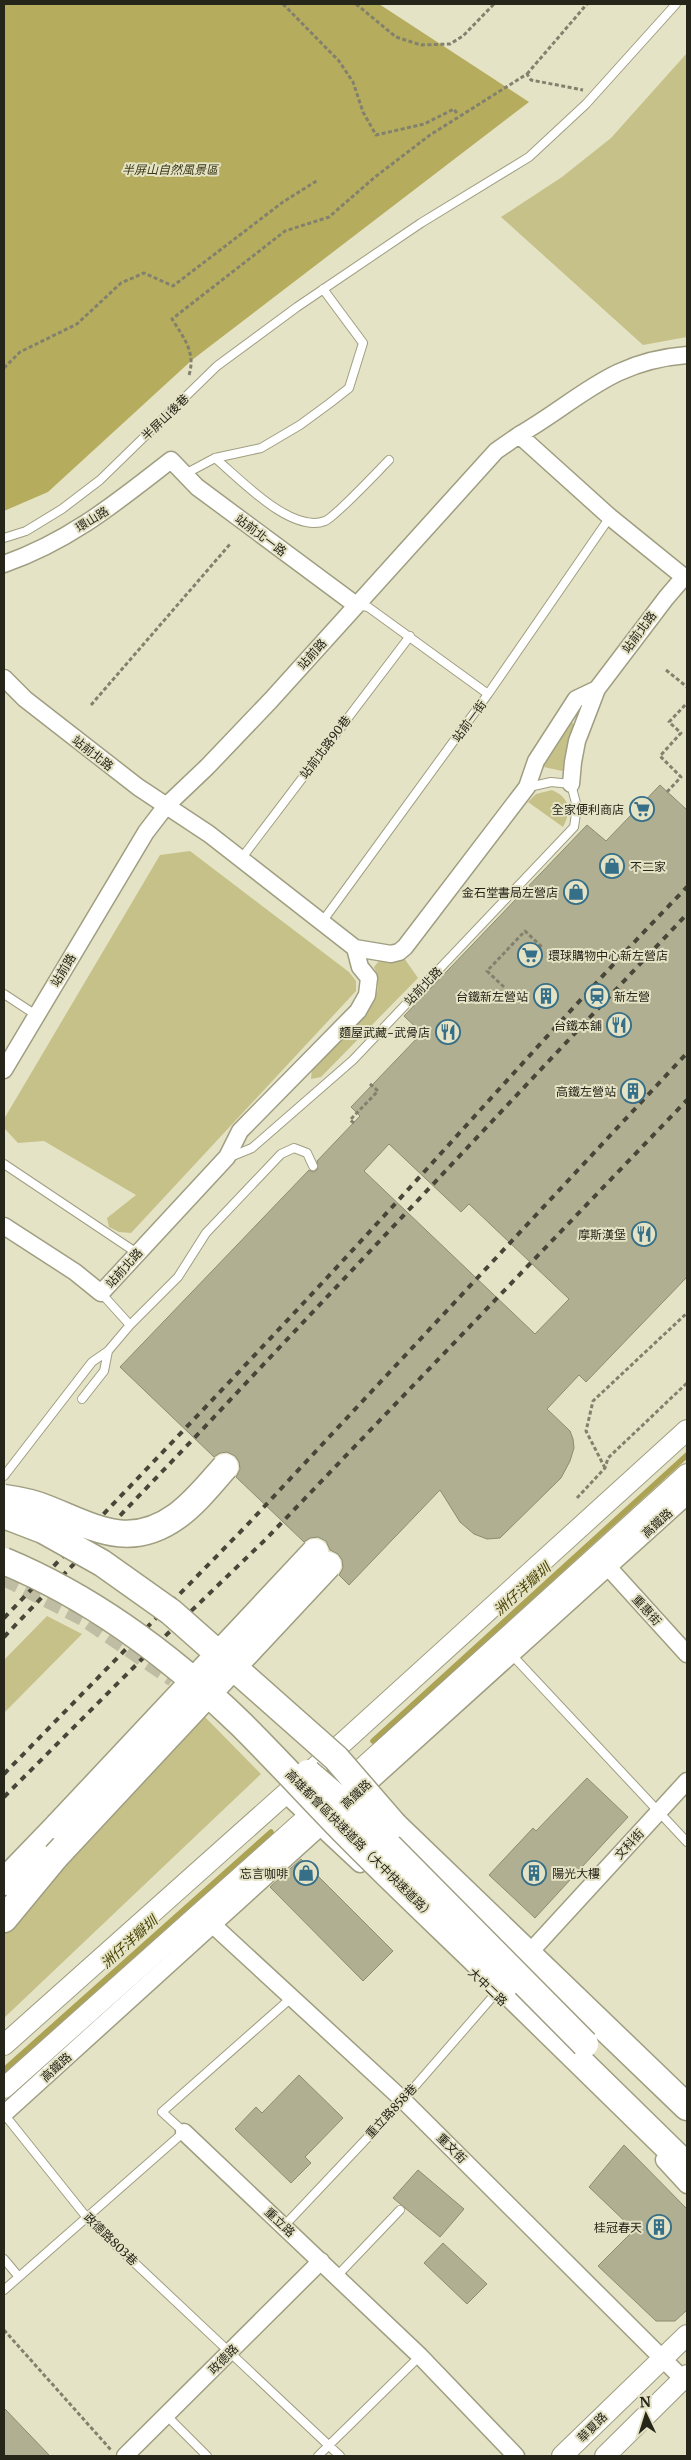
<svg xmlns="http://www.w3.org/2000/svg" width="691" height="2460" font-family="Merriweather,'Noto Sans TC',serif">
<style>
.green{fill:#c6c189}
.forest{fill:#b5ad5d}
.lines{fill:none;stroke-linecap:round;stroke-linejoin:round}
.stream{stroke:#aba353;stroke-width:5.5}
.building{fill:#b1af92;stroke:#8e8c70;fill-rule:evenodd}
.minor-tunnel{stroke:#bfbda3;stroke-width:16;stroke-dasharray:16 8;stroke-linecap:butt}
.service-casing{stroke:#a09e81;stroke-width:10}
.minor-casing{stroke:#a09e81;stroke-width:19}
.tertiary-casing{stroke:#a09e81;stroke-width:22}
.trunk-casing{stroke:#a09e81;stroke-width:29}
.path{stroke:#83816d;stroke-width:3;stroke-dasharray:4 2.5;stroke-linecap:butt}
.service{stroke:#fff;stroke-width:8}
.minor{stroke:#fff;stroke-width:16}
.tertiary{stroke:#fff;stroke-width:20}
.trunk{stroke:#fff;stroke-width:26}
.rail{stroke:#474638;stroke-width:4;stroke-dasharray:6 6;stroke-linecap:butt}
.trunk-bridge-casing{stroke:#a09e81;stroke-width:29;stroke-linecap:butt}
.path-bridge{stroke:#83816d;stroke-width:3;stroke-dasharray:4 2.5;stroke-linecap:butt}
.trunk-bridge{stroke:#fff;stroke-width:26}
.labels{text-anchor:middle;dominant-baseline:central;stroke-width:4;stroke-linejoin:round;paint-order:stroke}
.park-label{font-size:12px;font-style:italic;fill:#3a3714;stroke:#e5e3c5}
.street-label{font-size:12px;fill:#26251a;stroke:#e5e3c5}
.poi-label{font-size:12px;fill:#26251a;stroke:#e5e3c5;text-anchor:end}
.water-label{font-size:14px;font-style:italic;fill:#474100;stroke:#e5e3c5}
</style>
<rect width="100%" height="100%" fill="#e5e3c5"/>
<!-- green -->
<path class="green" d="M687 53V337L643 345 501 217 562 177 611 138Z
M570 723H573L575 727 567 749 566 768 562 771 544 767 545 757Z
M552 790C570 798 572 810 563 827L528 802 536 794Z
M190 851 349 972 356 981V991L131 1233 119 1232 109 1227 107 1218 136 1195 44 1141 18 1143 4 1128V1119L160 855Z
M404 958 418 978 321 1077 311 1079 312 1067C325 1054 368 1014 374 1001 379 989 380 979 374 967L379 961 397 962Z
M47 1616 82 1634 4 1713V1660Z
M205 1717 261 1774 4 2018V1862Z"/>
<!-- forest -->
<path class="forest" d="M4 4H379L529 102 192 360 48 492 4 511Z"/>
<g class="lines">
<!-- stream -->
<path class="stream" d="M373 1741 687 1455
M4 2070 271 1832"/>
</g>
<!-- building -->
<path class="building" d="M660 785 687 810V1277L586 1382 579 1375 547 1409 570 1431 573 1439 574 1448 570 1461 561 1478 500 1538 487 1539 474 1534 460 1522 440 1490 349 1585 339 1575 343 1568 342 1560 338 1554 330 1550 326 1541 318 1537 310 1538 304 1542 236 1477 240 1469 239 1462 235 1456 227 1452 220 1453 214 1457 120 1367 309 1170 313 1172 317 1170V1161L360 1116 351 1107 422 1033 404 1016 587 825 606 841ZM389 1144 461 1212 469 1204 569 1299 535 1334 364 1171Z
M587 1778 628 1817 535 1918 489 1875 533 1828 536 1831Z
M301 1859 393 1951 363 1981 270 1887Z
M299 2075 343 2118 305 2157 311 2163 291 2183 235 2129 256 2107 262 2113Z
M624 2145 687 2209V2310L675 2321H656L598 2266 634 2230 589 2187Z
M418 2170 464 2209 440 2237 393 2198Z
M443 2243 487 2284 467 2304 424 2263Z
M4 2408 50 2456H4Z"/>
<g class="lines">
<!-- minor-tunnel -->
<path class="minor-tunnel" d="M4 1578 83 1618 173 1679"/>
<defs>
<path id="service" d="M215 458C239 478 291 534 325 521 334 518 379 470 389 460
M185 474 215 458 261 448 300 425 330 403 349 388 363 343 323 289
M4 538 26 531 62 509 100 480 217 366 297 307 421 223 529 157 586 104 676 4
M356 605 368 607 488 694
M241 859 410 636
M322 922 488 694 610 517
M4 994 36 1015
M230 1157 252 1148 353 1060 574 827 577 807 571 784 551 782 529 787
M4 1164 137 1253
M130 1325 178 1277 206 1233 281 1154 294 1148 307 1153 313 1166
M82 1399 104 1371 108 1351
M4 1476 92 1362 108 1351 130 1325 101 1293
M511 1654 687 1842
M4 2114 88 2219 340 2456
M284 2226 403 2100 495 1994
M4 2259 19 2277
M337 2276 400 2210
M4 2290 184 2132 162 2112 290 1999
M166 2415 207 2456
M318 2456 420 2356"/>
<path id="minor" d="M519 435C581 399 610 361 687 355
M4 564C70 541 117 502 171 460L197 487 356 605
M4 678 25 699 138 787 209 834 355 948 391 954 399 952 405 947 527 787 536 761 576 699 597 689
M4 1070 146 832 166 806 207 767 271 700 496 451 519 435 610 517 684 577 666 598 597 689 577 741 573 762 571 784
M4 1226 75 1272 101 1293 227 1157 240 1131 358 1011 367 995 369 978 360 967 355 948
M608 1567 687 1654
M285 1794 360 1864
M357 1794 687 1496
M213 1925 403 2100 683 2379
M531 1951 687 1781
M4 2114 337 1812
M184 2132 420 2356 516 2456
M664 2160 687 2185
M125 2456 321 2261"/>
<path id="tertiary" d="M4 2045 348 1738 687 1430
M4 2088 357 1773 687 1474
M562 2456 687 2335
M605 2456 687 2375"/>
<path id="trunk" d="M394 1825 687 2107
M4 1882 58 1826
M4 1919 56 1856
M504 1987 687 2166"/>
</defs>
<!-- service casing -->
<use href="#service" class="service-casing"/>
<!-- minor casing -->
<use href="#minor" class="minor-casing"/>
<!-- tertiary casing -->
<use href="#tertiary" class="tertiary-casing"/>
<!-- trunk casing -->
<use href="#trunk" class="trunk-casing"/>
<!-- path -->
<path class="path" d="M356 4 396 37 421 45 450 44 463 36 494 4
M527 74 587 4
M4 368 20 352 77 324 121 283 144 273 173 286 283 202 318 180
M189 375C196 353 184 338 172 319L285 231 329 217 375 177 430 135 527 74 531 80 583 90
M666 670 687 687
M91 705 231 543
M667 792 681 777 660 756 681 733 669 722 687 703
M504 987 487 971 525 931 542 947
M354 1123 350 1120 378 1091 369 1083
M605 1468 586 1431 593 1401 687 1313
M577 1498 605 1468 608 1458 687 1383
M4 2330 111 2450"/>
<!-- service -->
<use href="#service" class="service"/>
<!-- minor -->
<use href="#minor" class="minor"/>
<!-- tertiary -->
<use href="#tertiary" class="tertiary"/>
<!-- trunk -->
<use href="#trunk" class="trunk"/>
<!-- rail -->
<path class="rail" d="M4 1618C138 1478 273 1338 404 1194 498 1091 590 987 687 887
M4 1637 200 1432 687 914
M4 1774 249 1523 687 1053
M4 1797 159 1642 266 1539 687 1100"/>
<defs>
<path id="trunk-bridge" d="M4 1498C19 1500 34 1503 48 1509 95 1528 130 1550 177 1516 195 1503 210 1484 225 1467
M4 1515 43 1530 102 1563 171 1612 336 1758 394 1825
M4 1561C93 1598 173 1658 242 1725 278 1761 312 1798 347 1834 398 1886 452 1936 504 1987
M308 1773 363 1820 585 2044
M58 1826 315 1552
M56 1856 328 1565"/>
</defs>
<!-- trunk-bridge casing -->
<use href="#trunk-bridge" class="trunk-bridge-casing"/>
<!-- path-bridge -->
<path class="path-bridge" d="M283 4 339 61 353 82 363 112 376 135 424 124 454 109 458 115"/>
<!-- trunk-bridge -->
<use href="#trunk-bridge" class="trunk-bridge"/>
</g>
<!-- icons -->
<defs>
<symbol id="supermarket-ring" viewBox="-11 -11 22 22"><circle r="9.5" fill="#e5e3c5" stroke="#366f88" stroke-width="1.5"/><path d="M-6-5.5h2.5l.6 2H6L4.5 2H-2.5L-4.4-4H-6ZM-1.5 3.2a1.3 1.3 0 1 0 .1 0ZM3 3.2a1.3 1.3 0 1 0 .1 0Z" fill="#366f88"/></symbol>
<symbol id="shop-ring" viewBox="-11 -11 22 22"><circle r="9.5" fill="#e5e3c5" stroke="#366f88" stroke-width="1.5"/><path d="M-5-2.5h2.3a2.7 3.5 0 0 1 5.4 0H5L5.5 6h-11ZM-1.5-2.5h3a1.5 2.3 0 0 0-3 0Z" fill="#366f88"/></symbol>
<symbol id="building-ring" viewBox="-11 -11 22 22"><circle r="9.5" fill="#e5e3c5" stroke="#366f88" stroke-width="1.5"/><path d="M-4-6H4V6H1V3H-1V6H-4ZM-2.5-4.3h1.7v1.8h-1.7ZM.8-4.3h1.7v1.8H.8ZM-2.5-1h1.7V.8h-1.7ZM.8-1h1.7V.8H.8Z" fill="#366f88"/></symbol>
<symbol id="station-ring" viewBox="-11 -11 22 22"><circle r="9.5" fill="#e5e3c5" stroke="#366f88" stroke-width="1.5"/><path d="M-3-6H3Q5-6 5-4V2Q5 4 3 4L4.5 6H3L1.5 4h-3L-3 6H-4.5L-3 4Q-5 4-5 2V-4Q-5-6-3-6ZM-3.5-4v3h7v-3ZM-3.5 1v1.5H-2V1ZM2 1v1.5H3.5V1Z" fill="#366f88"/></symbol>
<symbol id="restaurant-ring" viewBox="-11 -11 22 22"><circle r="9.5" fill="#e5e3c5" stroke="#366f88" stroke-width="1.5"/><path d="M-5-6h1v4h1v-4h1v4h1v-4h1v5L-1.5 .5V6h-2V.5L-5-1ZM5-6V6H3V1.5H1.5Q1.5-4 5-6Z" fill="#366f88"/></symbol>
</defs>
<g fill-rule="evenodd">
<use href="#supermarket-ring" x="628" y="795" width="28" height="28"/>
<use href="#shop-ring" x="598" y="852" width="28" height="28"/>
<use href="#shop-ring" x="562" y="878" width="28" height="28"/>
<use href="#supermarket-ring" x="516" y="941" width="28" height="28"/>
<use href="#building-ring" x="532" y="982" width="28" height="28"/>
<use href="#station-ring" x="583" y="982" width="28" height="28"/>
<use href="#restaurant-ring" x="605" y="1011" width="28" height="28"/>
<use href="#restaurant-ring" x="434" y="1018" width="28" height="28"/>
<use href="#building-ring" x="619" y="1077" width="28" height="28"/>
<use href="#restaurant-ring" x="630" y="1220" width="28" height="28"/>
<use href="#shop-ring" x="292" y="1859" width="28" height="28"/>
<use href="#building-ring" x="520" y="1859" width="28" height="28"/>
<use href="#building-ring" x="645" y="2213" width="28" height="28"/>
</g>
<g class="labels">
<!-- park labels -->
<g class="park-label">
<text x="170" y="169">半屏山自然風景區</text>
</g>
<!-- street labels -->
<g class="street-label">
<text transform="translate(165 417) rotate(-44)">半屏山後巷</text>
<text transform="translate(92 519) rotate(-32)">環山路</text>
<text transform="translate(261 535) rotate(37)">站前北一路</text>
<text transform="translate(639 632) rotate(-53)">站前北路</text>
<text transform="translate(312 654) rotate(-48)">站前路</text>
<text transform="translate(469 721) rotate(-54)">站前一街</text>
<text transform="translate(325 747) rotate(-53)">站前北路90巷</text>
<text transform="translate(93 753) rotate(38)">站前北路</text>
<text transform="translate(63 970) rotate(-59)">站前路</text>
<text transform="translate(423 986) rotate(-46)">站前北路</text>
<text transform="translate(124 1268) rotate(-48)">站前北路</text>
<text transform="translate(657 1523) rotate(-42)">高鐵路</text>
<text transform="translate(647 1610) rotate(48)">重惠街</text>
<text transform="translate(356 1794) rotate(-43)">高鐵路</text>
<text transform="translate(360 1844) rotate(45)">高雄都會區快速道路（大中快速道路）</text>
<text transform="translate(629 1844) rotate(-47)">文科街</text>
<text transform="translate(488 1987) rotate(44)">大中二路</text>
<text transform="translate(56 2067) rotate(-42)">高鐵路</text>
<text transform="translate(391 2111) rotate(-47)">重立路858巷</text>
<text transform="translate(452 2148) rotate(45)">重文街</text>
<text transform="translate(280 2222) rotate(43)">重立路</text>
<text transform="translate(111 2239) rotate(44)">政德路803巷</text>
<text transform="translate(223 2359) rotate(-45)">政德路</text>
<text transform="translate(592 2427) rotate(-45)">華夏路</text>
</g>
<!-- poi labels -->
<g class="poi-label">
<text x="624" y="809">全家便利商店</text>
<text x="630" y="866" text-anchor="start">不二家</text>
<text x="558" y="892">金石堂書局左營店</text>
<text x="548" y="955" text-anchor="start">環球購物中心新左營店</text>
<text x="528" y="996">台鐵新左營站</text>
<text x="614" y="996" text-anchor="start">新左營</text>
<text x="602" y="1025">台鐵本舖</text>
<text x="430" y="1032">麵屋武藏-武骨店</text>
<text x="616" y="1091">高鐵左營站</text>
<text x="626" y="1234">摩斯漢堡</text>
<text x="288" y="1873">忘言咖啡</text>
<text x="552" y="1873" text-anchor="start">陽光大樓</text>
<text x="642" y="2227">桂冠春天</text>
</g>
<!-- water labels -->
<g class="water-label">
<text transform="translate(522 1589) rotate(-42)">洲仔洋瓣圳</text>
<text transform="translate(129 1942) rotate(-42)">洲仔洋瓣圳</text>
</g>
</g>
<!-- border -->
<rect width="691" height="2460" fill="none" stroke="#26251a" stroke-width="10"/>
<!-- north arrow -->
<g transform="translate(646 2415) rotate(356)" stroke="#e5e3c5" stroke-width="4" paint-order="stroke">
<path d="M0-4L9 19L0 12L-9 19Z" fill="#26251a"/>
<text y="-8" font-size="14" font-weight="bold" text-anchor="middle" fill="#26251a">N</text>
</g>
</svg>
